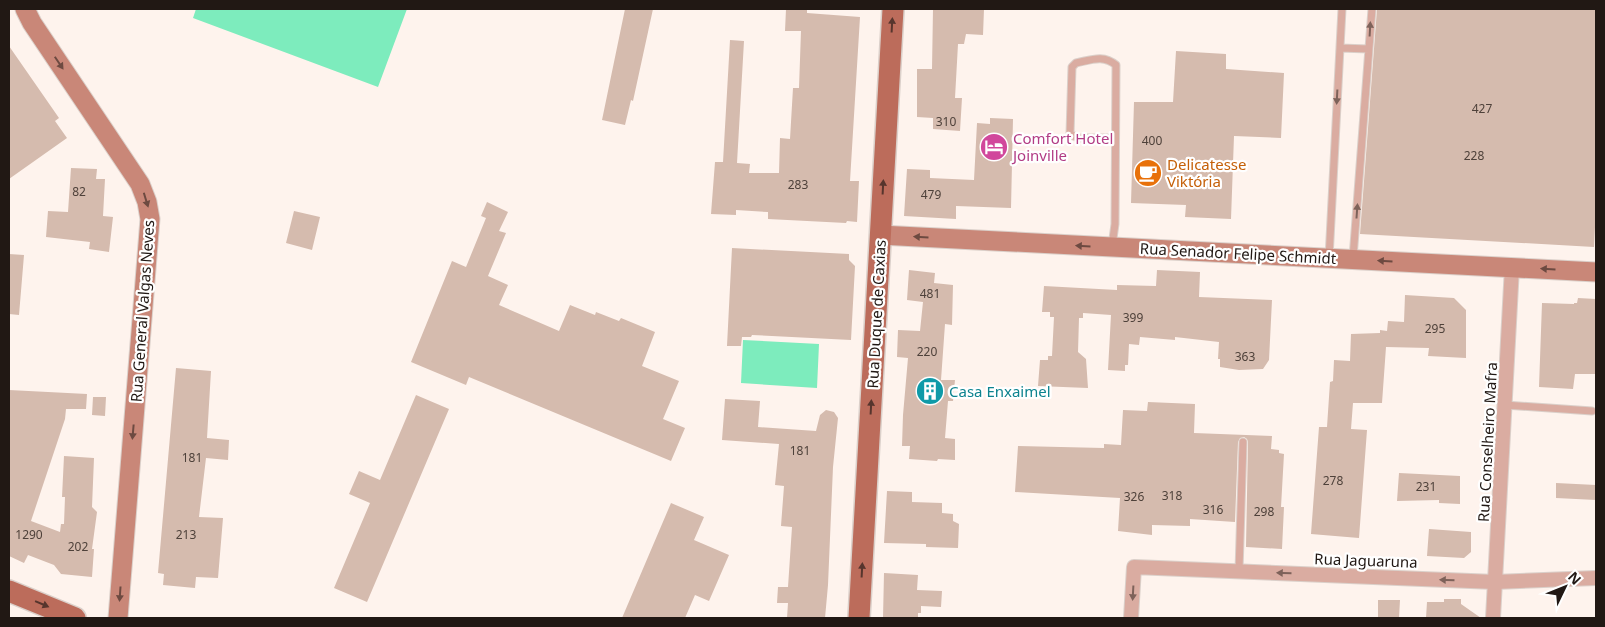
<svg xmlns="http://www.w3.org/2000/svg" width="1605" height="627" font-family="'Noto Sans',sans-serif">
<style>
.green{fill:#7decbd}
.building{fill:#d5bbae}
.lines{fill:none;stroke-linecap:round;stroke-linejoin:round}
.lane-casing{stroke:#dbd0ca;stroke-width:9}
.street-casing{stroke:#dbd0ca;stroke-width:16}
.secondary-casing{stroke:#dbd0ca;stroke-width:21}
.primary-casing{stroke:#dbd0ca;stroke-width:24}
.lane{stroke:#daaca1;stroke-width:7}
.street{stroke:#daaca1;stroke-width:14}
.secondary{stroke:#c98778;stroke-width:19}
.primary{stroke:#bc6c5b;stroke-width:21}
.oneway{fill:#57352d}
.oneway2{fill:#7e625a}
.oneway3{fill:#6d4a41}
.labels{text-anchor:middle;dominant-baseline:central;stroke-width:4.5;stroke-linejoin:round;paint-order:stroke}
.number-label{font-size:12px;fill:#4e413a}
.hotel-label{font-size:15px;fill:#b23c85;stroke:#fff;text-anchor:start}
.food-label{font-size:15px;fill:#c56008;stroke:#fff;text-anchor:start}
.street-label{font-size:15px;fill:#211814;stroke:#fff}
.culture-label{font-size:15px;fill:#0d838f;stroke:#fff;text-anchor:start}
</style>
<rect width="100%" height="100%" fill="#fef3ed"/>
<!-- green -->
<path class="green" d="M196 9H407L378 87 193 18Z
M743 340 819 344 817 388 741 383Z"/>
<!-- building -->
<path class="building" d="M625 9H653L633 101 631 100 625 125 602 120Z
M786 9H807V13L860 17 850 181H859L857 222 847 221 846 223 768 219V212L736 210V215L711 214 715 162H723L730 40 744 41 737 163 750 164 749 173H779L780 138 790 139 793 88H799L801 31H785Z
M933 9H984L983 35 966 34 964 44H958L955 98H962L960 131 933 129V118L917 117V69H932Z
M1377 9H1596V207L1594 247 1360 234Z
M9 46 59 118 55 121 67 138 9 179Z
M1176 51 1226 54V69L1284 73 1281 138 1234 136 1231 219 1185 217 1186 205 1131 203 1134 102H1173Z
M990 118 1013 119 1011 208 956 206V219L904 216 907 169 930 170V178L974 180 977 123 990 124Z
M71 168 97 169 96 179H105L103 216 113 217 109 252 89 249 90 242 46 237 48 211 68 212Z
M487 202 508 212 499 231 506 233 488 276 508 285 499 305 559 331 570 305 595 315 596 312 619 321 621 318 655 332 642 366 679 381 663 419 685 428 671 461 469 377 466 385 411 362 452 261 466 267 486 218 481 216Z
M294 211 320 217 312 250 286 243Z
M732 248 849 254V260L855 266 851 340 752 335 751 337H742L741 346H727Z
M9 254 24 255 19 315 9 314Z
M909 270 935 273 934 283 953 285 952 325 945 324 941 380H955L953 401H948L945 438 955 439V460L938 459 937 461 909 459 910 446H902L903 415 908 358 897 357 898 330 920 331 923 302 907 300Z
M1157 270 1200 272 1199 297 1272 300 1269 360 1263 369 1239 370 1220 367V359H1218L1219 342 1175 337V340L1140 337 1139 345 1129 344 1128 365H1125V371L1108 370 1111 315 1083 313V318H1079L1078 352 1086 359 1088 388 1038 386 1040 360H1048V356H1052L1054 317H1050V312H1042L1044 286 1117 290V285L1156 286Z
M1405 295 1454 298 1466 310V358L1428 356 1429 348 1386 347 1382 403H1353L1351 429 1367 430 1359 538 1311 534 1319 427H1327L1330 382 1333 381 1334 360 1350 361 1351 334 1380 333V330L1387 331 1388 321 1404 322Z
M1578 298 1596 299V374H1575L1573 389 1539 387 1542 303 1574 304V303H1577Z
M176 368 211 371 207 438 229 440 228 460 206 458 199 517 223 518 218 578 196 577 195 588 163 585 164 574 158 573Z
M9 390 87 394 86 409H66L65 419 31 521 60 532 61 524H64L65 497H62L64 456 94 458 92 507 97 512 92 549H94L92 577 61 574 54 565 28 555 24 563 9 556Z
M416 395 449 409 367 602 334 588 370 503 349 494 359 471 380 480Z
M93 397H106L105 416 92 415Z
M725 399 760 401 758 427 816 431 820 415 826 410 834 412 838 418 833 467 828 585 825 618H787L788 603H777L778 587H788L792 527 781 526 784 486 775 485 779 444 722 440Z
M1148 402 1195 404 1194 433 1272 436 1271 449 1279 450V453L1284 454 1281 507H1284L1282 549 1246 547 1248 442 1247 439 1244 437 1240 438 1238 442 1235 522 1190 519V526L1152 525V535L1118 531 1120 498 1015 492 1018 446 1104 448V444L1121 445 1123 410 1147 411Z
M1399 473 1460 476V504L1439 503V500L1397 501Z
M1556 483 1596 485V500L1556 498Z
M887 491 912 492V502L942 503V513L953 514V521L959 524 958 548 926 547V544L884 543Z
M671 503 704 517 694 540 729 555 709 601 695 595 685 618H622Z
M1429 529 1471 532V552L1464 558 1427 556Z
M884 573 918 575 917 590 942 591 941 607 921 606V613H918V618H883Z
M1444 599H1461V604L1481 618H1426L1427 602H1444Z
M1378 600H1400L1399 618H1378Z"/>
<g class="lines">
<defs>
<path id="lane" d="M1340 48 1369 49
M1112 246 1115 224 1116 65C1103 54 1091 60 1076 63L1072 67 1070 134 1078 138H1114
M1329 258 1342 9
M1353 258 1372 9
M1505 405 1592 411
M1239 571 1243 442"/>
<path id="street" d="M1131 618 1134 567 1495 582 1596 578
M1493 618 1512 267"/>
<path id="secondary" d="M25 9 32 23 140 184 147 202 150 219 118 618
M880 235 1596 272"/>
<path id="primary" d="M9 591 75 618
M859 618 893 9"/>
</defs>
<!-- lane casing -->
<use href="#lane" class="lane-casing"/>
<!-- street casing -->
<use href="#street" class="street-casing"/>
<!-- secondary casing -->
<use href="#secondary" class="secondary-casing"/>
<!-- primary casing -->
<use href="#primary" class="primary-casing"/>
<!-- lane -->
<use href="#lane" class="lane"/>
<!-- street -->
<use href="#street" class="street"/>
<!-- secondary -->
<use href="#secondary" class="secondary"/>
<!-- primary -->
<use href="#primary" class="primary"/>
</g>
<!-- one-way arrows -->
<defs><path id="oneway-solid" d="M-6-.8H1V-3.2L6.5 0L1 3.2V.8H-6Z" transform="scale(1.25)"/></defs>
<g class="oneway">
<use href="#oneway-solid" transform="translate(892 25) rotate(-87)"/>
<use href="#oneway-solid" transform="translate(883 187) rotate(-87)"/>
<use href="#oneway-solid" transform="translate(871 407) rotate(-87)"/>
<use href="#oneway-solid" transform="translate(862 570) rotate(-87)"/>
<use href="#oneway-solid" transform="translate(42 604) rotate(23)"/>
</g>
<g class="oneway2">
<use href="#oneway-solid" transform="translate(1370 29) rotate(-87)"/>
<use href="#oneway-solid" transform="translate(1337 97) rotate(93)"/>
<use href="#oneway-solid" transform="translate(1357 211) rotate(-86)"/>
<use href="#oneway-solid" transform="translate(1284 573) rotate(-178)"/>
<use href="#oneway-solid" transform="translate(1447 580) rotate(-178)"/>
<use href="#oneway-solid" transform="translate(1133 593) rotate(93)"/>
</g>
<g class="oneway3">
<use href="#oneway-solid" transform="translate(59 63) rotate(56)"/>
<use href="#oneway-solid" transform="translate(146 200) rotate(73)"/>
<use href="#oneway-solid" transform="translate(921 237) rotate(-177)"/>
<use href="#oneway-solid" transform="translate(1083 246) rotate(-177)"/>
<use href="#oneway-solid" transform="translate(1385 261) rotate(-177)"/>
<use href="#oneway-solid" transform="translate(1548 269) rotate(-177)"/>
<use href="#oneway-solid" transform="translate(133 432) rotate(95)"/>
<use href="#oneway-solid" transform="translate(120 594) rotate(94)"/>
</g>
<!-- icons -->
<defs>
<symbol id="hotel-disc" viewBox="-11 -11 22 22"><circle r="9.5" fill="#d1479c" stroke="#fff"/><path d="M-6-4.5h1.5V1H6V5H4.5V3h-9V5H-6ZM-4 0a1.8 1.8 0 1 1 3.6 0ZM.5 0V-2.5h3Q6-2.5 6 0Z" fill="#fff"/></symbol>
<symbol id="cafe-disc" viewBox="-11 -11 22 22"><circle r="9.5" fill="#e8710a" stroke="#fff"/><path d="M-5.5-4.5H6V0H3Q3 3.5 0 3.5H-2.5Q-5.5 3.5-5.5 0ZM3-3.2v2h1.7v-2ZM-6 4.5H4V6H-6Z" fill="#fff"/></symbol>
<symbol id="building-disc" viewBox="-11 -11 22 22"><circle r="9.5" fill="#0f9aa8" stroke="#fff"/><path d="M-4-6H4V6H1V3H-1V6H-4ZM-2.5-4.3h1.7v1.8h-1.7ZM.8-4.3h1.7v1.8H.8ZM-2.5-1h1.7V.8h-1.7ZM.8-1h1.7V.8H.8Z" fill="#fff"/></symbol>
</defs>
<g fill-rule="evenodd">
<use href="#hotel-disc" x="978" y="131" width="32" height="32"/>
<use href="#cafe-disc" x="1132" y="157" width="32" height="32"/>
<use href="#building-disc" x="914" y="375" width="32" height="32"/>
</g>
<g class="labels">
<!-- number labels -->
<g class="number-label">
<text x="1482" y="108">427</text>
<text x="946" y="121">310</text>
<text x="1152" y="140">400</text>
<text x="1474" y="155">228</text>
<text x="798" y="184">283</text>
<text x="79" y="191">82</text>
<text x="931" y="194">479</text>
<text x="930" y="293">481</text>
<text x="1133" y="317">399</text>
<text x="1435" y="328">295</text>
<text x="927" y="351">220</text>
<text x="1245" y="356">363</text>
<text x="800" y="450">181</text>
<text x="192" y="457">181</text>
<text x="1333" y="480">278</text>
<text x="1426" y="486">231</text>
<text x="1172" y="495">318</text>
<text x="1134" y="496">326</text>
<text x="1213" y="509">316</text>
<text x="1264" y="511">298</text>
<text x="29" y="534">1290</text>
<text x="186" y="534">213</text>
<text x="78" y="546">202</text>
</g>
<!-- hotel labels -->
<g class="hotel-label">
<text x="1013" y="138">Comfort Hotel<tspan x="1013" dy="17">Joinville</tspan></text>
</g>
<!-- food labels -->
<g class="food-label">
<text x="1167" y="164">Delicatesse<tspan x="1167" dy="17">Viktória</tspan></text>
</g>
<!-- street labels -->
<g class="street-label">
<text transform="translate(1238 253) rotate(3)">Rua Senador Felipe Schmidt</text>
<text transform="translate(142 311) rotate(-86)">Rua General Valgas Neves</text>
<text transform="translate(876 314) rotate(-87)">Rua Duque de Caxias</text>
<text transform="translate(1487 442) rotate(-87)">Rua Conselheiro Mafra</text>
<text transform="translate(1366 560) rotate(2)">Rua Jaguaruna</text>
</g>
<!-- culture labels -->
<g class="culture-label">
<text x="949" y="391">Casa Enxaimel</text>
</g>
</g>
<!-- border -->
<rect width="1605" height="627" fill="none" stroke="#211814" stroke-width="20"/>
<!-- north arrow -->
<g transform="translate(1565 587) rotate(47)" stroke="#ffffff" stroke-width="4" paint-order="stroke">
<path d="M0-4L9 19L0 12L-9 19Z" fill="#211814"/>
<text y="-8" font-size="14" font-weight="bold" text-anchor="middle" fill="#211814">N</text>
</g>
</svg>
